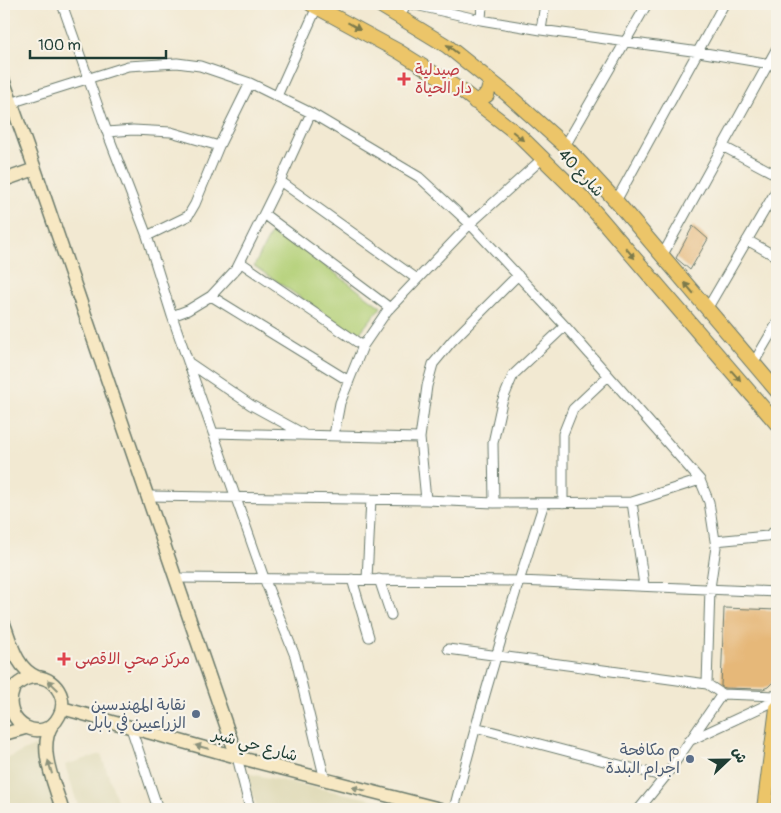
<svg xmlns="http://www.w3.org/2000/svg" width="781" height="813" font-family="Pangolin,'Playpen Sans Arabic',sans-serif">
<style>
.built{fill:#e1dcba}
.green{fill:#b3d077;stroke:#698656}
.building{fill:#e6b879}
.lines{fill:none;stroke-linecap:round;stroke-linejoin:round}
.street-casing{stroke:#69796b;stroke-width:11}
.secondary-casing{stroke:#69796b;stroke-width:15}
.primary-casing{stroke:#69796b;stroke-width:16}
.street{stroke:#fff;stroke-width:9}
.secondary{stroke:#f7e8c3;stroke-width:12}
.primary{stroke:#ecc569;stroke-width:14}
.oneway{fill:#7b7a4c}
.oneway2{fill:#8b927c}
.health-dot{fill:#e0444e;stroke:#f7f3e8;stroke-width:2}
.service-dot{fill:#5c6f8a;stroke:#f7f3e8;stroke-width:2}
.labels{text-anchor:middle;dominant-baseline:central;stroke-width:4.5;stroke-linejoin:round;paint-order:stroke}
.health-label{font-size:16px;fill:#be3a42;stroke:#f7f3e8;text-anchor:start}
.street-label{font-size:16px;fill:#1f3d34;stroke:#f7f3e8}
.service-label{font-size:16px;fill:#4e5e75;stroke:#f7f3e8;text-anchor:end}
</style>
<rect width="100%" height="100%" fill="#f7f3e8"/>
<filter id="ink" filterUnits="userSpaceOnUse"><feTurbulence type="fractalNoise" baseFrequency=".02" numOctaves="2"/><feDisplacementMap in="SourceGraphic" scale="10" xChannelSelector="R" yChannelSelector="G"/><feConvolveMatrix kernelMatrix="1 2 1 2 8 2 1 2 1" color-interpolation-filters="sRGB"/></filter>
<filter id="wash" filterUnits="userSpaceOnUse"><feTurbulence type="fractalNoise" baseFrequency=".0096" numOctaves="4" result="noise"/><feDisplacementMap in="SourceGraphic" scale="20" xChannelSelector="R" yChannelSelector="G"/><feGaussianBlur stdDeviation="1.12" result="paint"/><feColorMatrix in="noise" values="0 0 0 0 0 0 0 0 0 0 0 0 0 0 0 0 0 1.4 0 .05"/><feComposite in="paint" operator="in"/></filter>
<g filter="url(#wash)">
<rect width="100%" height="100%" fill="#f2e9d2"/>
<!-- built -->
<path class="built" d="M45 741 64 809H4V760Z
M101 754 120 809H79L65 765Z
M246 773 417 809H257Z"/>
<!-- green -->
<path class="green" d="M274 228 381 307 357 336 254 266Z"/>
<g id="blocks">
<!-- building -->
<path class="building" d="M693 226 708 239 690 270 676 258Z
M724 608 777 610V678L768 687 763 689 724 688 721 686Z"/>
</g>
</g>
<g filter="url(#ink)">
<use href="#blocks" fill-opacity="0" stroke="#69796b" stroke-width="1"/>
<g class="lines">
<defs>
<path id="street" d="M62 4 107 132 147 236 172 316 264 578 295 656 325 780
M411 4 481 20 541 30 699 52 777 65
M400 16 406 4
M481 20 482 4
M541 30 545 4
M277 96 317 7
M4 105 128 66 177 63 200 66 250 83 311 113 419 177 470 224 565 326 700 480 709 502 716 547 710 588 707 684
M107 132 133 130 171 132 219 146
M565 146 647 4
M724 147 777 175
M280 181 417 279
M616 201 724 4
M264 214 390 308
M147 236 188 216 195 204 219 146 250 83
M747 240 777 257
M662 256 777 48
M240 262 363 346
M211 296 349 381
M707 309 777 189
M172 316 188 310 211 296 237 268 280 181 311 113
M188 362 251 405 302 433
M753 364 777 323
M213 433 420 438
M334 435 340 403 363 346 387 311 470 224 543 158
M149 496 426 500 494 503 632 502 700 480
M426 500 420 438 427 386 433 364 452 341 518 275
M632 502 644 585
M494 503 493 443 502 402 513 375 565 326
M563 503V434L573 409 608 376
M715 541 767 536 777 530
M177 578 519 581 777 592
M352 579 369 637
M367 579 371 499
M379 579 391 615
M448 649 707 684 722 694 777 696
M475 727 665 777
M131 728 158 809
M689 741 777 700
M237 757 250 809
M454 809C480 706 511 604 544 503
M639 809 665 777 722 694"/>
<path id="secondary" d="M4 82 35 169 237 757
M4 180 35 169
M4 624C11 642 16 669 37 677
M4 694C13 690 19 680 29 678 51 672 70 696 59 716 44 746 0 724 13 690
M62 708 237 757 440 809
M52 725C37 749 55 784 62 809
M4 734 25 728"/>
<path id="primary" d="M311 4 398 51 462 91 520 136 583 198 777 424
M378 4 447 46 507 94 565 146 616 201 777 391
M475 102 487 95 491 81
M764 809 777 708"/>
</defs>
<!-- street casing -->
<use href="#street" class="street-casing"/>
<!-- secondary casing -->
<use href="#secondary" class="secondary-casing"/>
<!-- primary casing -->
<use href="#primary" class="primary-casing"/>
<!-- street -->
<use href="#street" class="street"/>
<!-- secondary -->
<use href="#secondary" class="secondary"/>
<!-- primary -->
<use href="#primary" class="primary"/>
</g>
<!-- one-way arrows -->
<defs><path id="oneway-solid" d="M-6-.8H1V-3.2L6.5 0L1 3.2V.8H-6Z" transform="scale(1.25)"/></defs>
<g class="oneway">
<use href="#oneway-solid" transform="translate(354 26) rotate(29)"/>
<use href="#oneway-solid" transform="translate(452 49) rotate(-142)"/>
<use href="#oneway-solid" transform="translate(518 136) rotate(40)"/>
<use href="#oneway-solid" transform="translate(630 253) rotate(50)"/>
<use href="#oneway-solid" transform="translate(689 288) rotate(-130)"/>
<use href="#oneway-solid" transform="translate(736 376) rotate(49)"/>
</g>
<g class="oneway2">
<use href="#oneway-solid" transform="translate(53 685) rotate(-136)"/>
<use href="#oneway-solid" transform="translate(202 747) rotate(-165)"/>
<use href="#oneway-solid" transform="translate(50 767) rotate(-106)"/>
<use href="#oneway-solid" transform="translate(359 789) rotate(-166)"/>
</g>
</g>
<!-- markers -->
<g class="health-dot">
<path d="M401.5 71.5h5v5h5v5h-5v5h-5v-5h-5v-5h5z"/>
<path d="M61.5 651.5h5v5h5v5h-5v5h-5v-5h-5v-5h5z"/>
</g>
<g class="service-dot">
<circle cx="196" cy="714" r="5"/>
<circle cx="690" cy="759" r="5"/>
</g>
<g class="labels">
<!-- health labels -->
<g class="health-label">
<text x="415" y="70">صيدلية<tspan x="415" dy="18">دار الحياة</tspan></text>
<text x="75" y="659">مركز صحي الاقصى</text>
</g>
<!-- street labels -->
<g class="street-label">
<text transform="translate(581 173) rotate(47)">شارع 40</text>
<text transform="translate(255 745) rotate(15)">شارع حي شبر</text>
</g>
<!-- service labels -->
<g class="service-label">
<text x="186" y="705">نقابة المهندسين<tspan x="186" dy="18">الزراعيين في بابل</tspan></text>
<text x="680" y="750">م مكافحة<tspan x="680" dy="18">اجرام البلدة</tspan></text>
</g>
</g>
<!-- margin -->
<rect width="781" height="813" fill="none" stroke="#f7f3e8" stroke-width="20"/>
<!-- north arrow -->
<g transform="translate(728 760) rotate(68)" stroke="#f7f3e8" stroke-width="4" paint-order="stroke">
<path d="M0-4L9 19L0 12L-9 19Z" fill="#1f3d34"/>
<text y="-8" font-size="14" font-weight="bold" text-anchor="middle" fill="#1f3d34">ش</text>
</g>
<!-- scale -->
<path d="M30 50v8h136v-8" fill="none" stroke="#1f3d34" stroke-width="2.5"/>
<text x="38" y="50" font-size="15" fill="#1f3d34" stroke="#f7f3e8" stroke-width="4" paint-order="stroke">100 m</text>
</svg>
